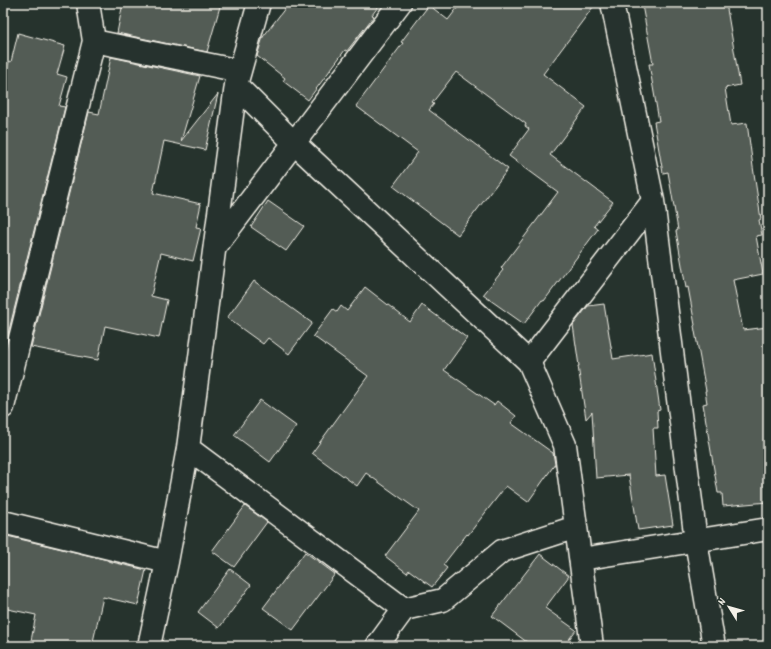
<svg xmlns="http://www.w3.org/2000/svg" width="771" height="649" font-family="Dekko,sans-serif">
<style>
.building{fill:#525c55;stroke:#f4f1e8}
.lines{fill:none;stroke-linecap:round;stroke-linejoin:round}
.minor-casing{stroke:#f4f1e8;stroke-width:25}
.minor{stroke:#26332d;stroke-width:22}
</style>
<rect width="100%" height="100%" fill="#26332d"/>
<filter id="ink" filterUnits="userSpaceOnUse"><feTurbulence type="fractalNoise" baseFrequency=".025" numOctaves="2"/><feDisplacementMap in="SourceGraphic" scale="8" xChannelSelector="R" yChannelSelector="G"/><feConvolveMatrix kernelMatrix="1 2 1 2 8 2 1 2 1" color-interpolation-filters="sRGB"/></filter>
<g filter="url(#ink)">
<!-- building -->
<path class="building" d="M123 3H221L207 52 117 33Z
M289 3H381L372 15 374 16 347 51 345 50 308 100 283 81 285 78 257 56 263 37Z
M461 3H596L543 74 586 107 550 155 613 202 594 226 598 229 544 301 542 300 524 324 483 295 503 270 501 268 558 192 509 156 529 129 525 126 526 124 456 72 432 103 434 104 429 110 508 169 458 235 393 186 418 152 356 106 403 43 401 42 429 5 448 20Z
M653 3H726L740 85 725 88 731 125 747 123 753 167 761 219 759 220 762 235 756 236 763 274 733 280 743 330 768 327V502L723 506 722 493H718L703 404 707 403 705 391H706L694 326 695 325 688 287 686 288 676 231 678 230 668 172 663 173 654 122 659 121 649 64H653L642 5Z
M18 33 65 46 57 74 67 77 59 106 65 107 6 342 3 341V82L9 61 11 62Z
M111 57 200 76 181 141 218 94 205 150 164 141 153 193 201 204 196 227 201 228 193 261 161 253 151 296 167 300 159 338 105 326 98 360 31 347 89 112 99 114Z
M268 201 304 226 286 251 251 227Z
M254 281 312 323 289 354 268 338 263 344 227 318Z
M365 287 410 322 422 305 467 338 444 370 494 405 497 401 516 416 511 423 553 453 555 464 528 502 506 486 468 535 467 534 443 565 447 568 432 587 409 570 407 573 385 556 419 511 366 473 357 486 312 453 368 376 313 336 333 309 337 312 341 306 347 311Z
M604 304 613 359 652 353 660 410 657 411 658 428H653L656 476 665 475 673 525 638 530 629 475 596 478 592 412 586 419 578 366H579L573 325 588 306Z
M260 400 296 426 270 462 234 435Z
M245 506 267 522 234 567 212 551Z
M3 535 108 560V561L146 570 138 605 103 597 92 646H30L36 615 3 608Z
M305 552 335 574 293 630 263 608Z
M540 554 569 576 545 608 576 630 564 646H532L492 616Z
M230 569 251 585 219 628 198 612Z"/>
<g class="lines">
<defs>
<path id="minor" d="M612 3 653 201 696 541 714 646
M94 41 240 71
M236 85 294 143 529 362 565 445 592 646
M216 246 400 3
M529 362 653 201
M3 407 94 41 88 3
M188 448 404 609 443 600 502 551 576 527
M3 522 167 562
M581 559 768 529
M149 646 167 562 188 448 236 85 259 3
M377 646 404 609"/>
</defs>
<!-- minor casing -->
<use href="#minor" class="minor-casing"/>
<!-- minor -->
<use href="#minor" class="minor"/>
</g>
</g>
<!-- margin -->
<rect width="771" height="649" fill="none" stroke="#26332d" stroke-width="16"/>
<rect x="8" y="8" width="755" height="633" fill="none" stroke="#f4f1e8" stroke-width="1.5" filter="url(#ink)"/>
<!-- north arrow -->
<g transform="translate(729 607) rotate(307)" stroke="#26332d" stroke-width="3" paint-order="stroke">
<path d="M0-3L7 15L0 10L-7 15Z" fill="#f4f1e8"/>
<text y="-6" font-size="11" font-weight="bold" text-anchor="middle" fill="#f4f1e8">N</text>
</g>
</svg>
